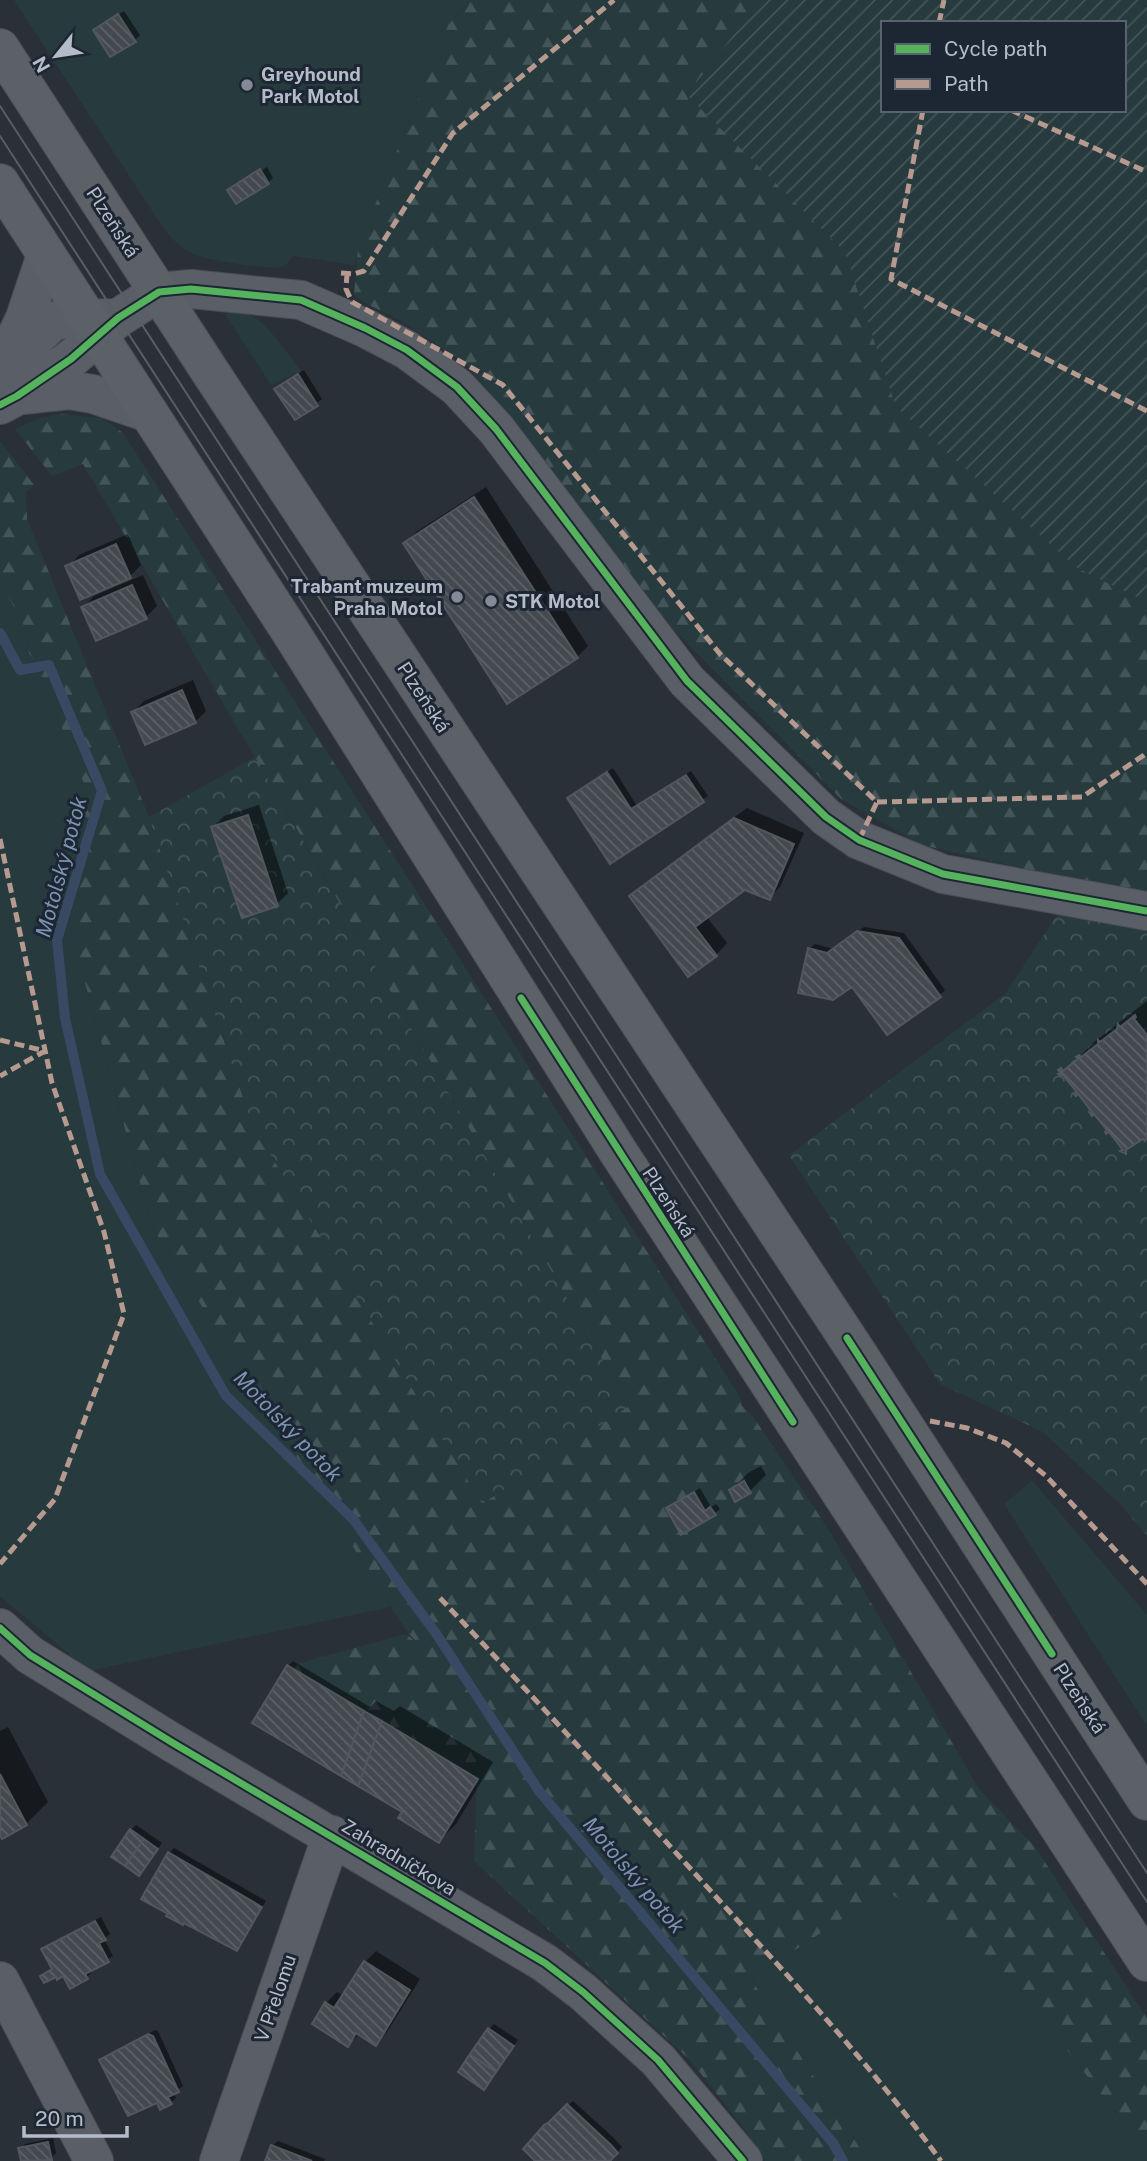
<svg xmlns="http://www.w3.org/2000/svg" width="1147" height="2161" font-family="'Public Sans',sans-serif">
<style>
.grass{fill:#273a3e}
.forest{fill:url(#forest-firs);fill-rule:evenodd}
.park{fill:url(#park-crowns)}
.garden{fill:url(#garden-furrows);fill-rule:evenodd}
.shadow{fill:#0007}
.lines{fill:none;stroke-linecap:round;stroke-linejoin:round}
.stream{stroke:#384963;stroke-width:10}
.building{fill:url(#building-back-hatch);stroke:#52575f;stroke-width:2}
.minor-casing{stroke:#484c53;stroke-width:40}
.major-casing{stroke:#484c55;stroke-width:40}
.minor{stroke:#5a5e66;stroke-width:38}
.major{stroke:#5c6168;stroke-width:38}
.tram{stroke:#595d64;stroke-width:2}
.quiet{stroke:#b69a8f;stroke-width:5;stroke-dasharray:10 5;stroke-linecap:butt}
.cycleway-casing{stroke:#1d2633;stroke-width:11}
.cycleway{stroke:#56b35d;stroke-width:7}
.poi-dot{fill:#848b96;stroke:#1d2633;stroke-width:2.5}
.labels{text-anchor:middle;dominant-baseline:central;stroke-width:6;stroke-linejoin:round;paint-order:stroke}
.poi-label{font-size:19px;font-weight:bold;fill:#b4bcc9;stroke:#1d2633;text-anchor:start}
.street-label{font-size:19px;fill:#b4bcc9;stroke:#1d2633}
.water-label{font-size:21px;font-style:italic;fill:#7c92b1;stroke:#1d2633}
</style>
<defs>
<pattern id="forest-firs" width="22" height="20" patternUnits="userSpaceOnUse" patternTransform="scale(1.75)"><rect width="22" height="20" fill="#273a3e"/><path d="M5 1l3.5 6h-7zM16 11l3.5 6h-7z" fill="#445559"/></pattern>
<pattern id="park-crowns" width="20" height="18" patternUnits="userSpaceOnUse" patternTransform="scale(1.75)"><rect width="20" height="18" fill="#273a3e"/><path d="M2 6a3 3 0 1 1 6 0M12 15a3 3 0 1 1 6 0" fill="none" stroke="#445559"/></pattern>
<pattern id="garden-furrows" width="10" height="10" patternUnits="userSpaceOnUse" patternTransform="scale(1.75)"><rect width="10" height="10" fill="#273a3e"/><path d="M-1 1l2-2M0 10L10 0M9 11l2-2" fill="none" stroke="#445559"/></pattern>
<pattern id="building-back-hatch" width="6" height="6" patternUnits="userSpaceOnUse" patternTransform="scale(1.75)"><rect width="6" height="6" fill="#444950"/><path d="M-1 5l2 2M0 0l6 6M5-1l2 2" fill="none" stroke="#5d6168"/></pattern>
</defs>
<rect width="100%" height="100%" fill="#2a3038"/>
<!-- grass -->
<path class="grass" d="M14 0H472L448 25 358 247 355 265 293 256 286 265 278 268C256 267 209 262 189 252 176 245 167 233 158 220Z
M235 310C265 314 283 349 301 371L271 385 225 314Z
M0 581 25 628 29 654 35 660 89 794 74 864 62 899 152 1227 391 1607 89 1671 0 1596Z
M1032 1480 1147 1615V1726L1004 1504Z
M886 1890 1010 1977 1147 2153V2161H868L751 1979Z"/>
<!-- forest -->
<path class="forest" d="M472 0H760L687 95 845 252 896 407 1077 567 1147 602V891L1079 881 922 845 841 799 668 624 498 403 466 365 405 323 363 302 354 295 358 247 448 25Z
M60 414 101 418 123 433 740 1397 742 1406 752 1415 827 1527 979 1789 1035 1847 1147 2018V2153L1010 1977 886 1890 751 1979 868 2161H765L746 2131 690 2060 474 1861 477 1779 289 1666 406 1634 420 1645 408 1633 391 1607 152 1227 62 899 74 864 88 794 35 660 29 654 25 628 0 581V441L34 485 26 492 27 519 149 817 252 1124 482 1503 629 1406 298 831 83 464 52 476 15 429 40 418ZM744 1481 751 1493 735 1502 729 1490ZM694 1492 705 1511 710 1508 681 1534 666 1509Z"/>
<!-- park -->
<path class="park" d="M255 757 629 1406 482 1504 252 1124 149 817Z
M1079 881 1147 891V1536L1121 1505 1043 1432 940 1384 789 1155 1006 993Z"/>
<!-- garden -->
<path class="garden" d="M760 0H1147V602L1077 568 896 407 845 252 687 95ZM883 23H1124V110H883Z"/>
<!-- shadow -->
<path class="shadow" d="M124 11 140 35 134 41 101 25Z
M267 167 273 178 268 183 233 189Z
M304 370 322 399 296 418 276 389Z
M486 487 588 646 577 657 405 543 416 532Z
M128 534 141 565 130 576 68 567 79 555Z
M143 575 157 606 146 617 83 608 94 596Z
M193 680 206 711 195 722 133 712 144 701Z
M613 768 637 806 691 771 708 796 610 861 569 798Z
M259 805 288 893 277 904 213 827 224 816Z
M747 808 804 833 780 887 769 898 745 887 706 916 727 943 716 955 631 896 642 885Z
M864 927 904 933 945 990 940 995 809 949 815 944 833 949Z
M1147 1001V1134L1063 1073 1093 1043Z
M761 1466 766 1475 750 1491 731 1490 748 1473Z
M700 1488 711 1507 716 1504 720 1509 714 1514 668 1509Z
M293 1661 370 1707 376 1701 394 1711 400 1706 493 1762 456 1824 439 1841 404 1811 288 1666Z
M8 1727 48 1802 26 1824 0 1831V1731Z
M136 1825 162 1843 139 1874 131 1830Z
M174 1848 266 1901 236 1949 184 1921 169 1853Z
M101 1917 110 1934 104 1939 113 1956 90 1970 92 1972 87 1977 64 1974 42 1976 53 1968 43 1950 49 1944Z
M376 1951 420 1979 387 2032 376 2043 360 2033 348 2045 326 2003 337 1992 344 1996 365 1962Z
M494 2024 518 2040 484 2088 489 2029Z
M155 2030 158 2031 183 2086 173 2093 176 2098 170 2103 158 2101 102 2061 107 2055Z
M573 2101 614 2138 622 2147 609 2161H538L545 2126Z
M53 2138 56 2153 51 2158 23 2161 20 2149 25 2144Z
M278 2141 325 2159 324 2161H267L272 2146Z"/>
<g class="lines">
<!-- stream -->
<path class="stream" d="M0 633 20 670 49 665 102 791 57 940 65 1018 100 1174 226 1396 353 1519 437 1635 539 1791 833 2143 843 2161"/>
</g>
<!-- building -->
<path class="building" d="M118 14 136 42 110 57 93 30Z
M260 169 269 184 236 204 227 190Z
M298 374 318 406 295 420 274 389Z
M474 497 578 658 507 704 403 543Z
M116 544 131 578 80 600 65 566Z
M132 585 147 619 96 641 81 607Z
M182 690 196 723 145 745 131 712Z
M607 772 631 809 686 775 704 802 610 864 567 798Z
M248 815 278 906 242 918 211 827Z
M734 818 794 844 770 900 745 890 695 927 717 956 688 977 629 896Z
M857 931 899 938 941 997 887 1035 852 987 833 1000 798 993 808 948 827 953Z
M1135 1015 1136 1017 1134 1019 1147 1035V1137L1145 1141 1143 1139 1126 1150V1154L1120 1151 1123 1150 1109 1132 1106 1134 1105 1132 1107 1130 1094 1114 1092 1116 1090 1113 1092 1112 1078 1094 1076 1096 1074 1094 1077 1092 1062 1074 1060 1076 1058 1074 1061 1073 1058 1070 1061 1068 1063 1071 1078 1059 1076 1057 1079 1055 1081 1057 1098 1044V1040L1100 1042 1117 1029 1118 1024 1120 1027Z
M744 1481 751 1493 735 1502 729 1490Z
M694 1492 705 1511 710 1507 716 1515 681 1535 666 1508Z
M287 1665 364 1711 341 1776 252 1723Z
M364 1711 382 1721 358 1786 341 1776Z
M382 1721 478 1779 439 1843 398 1818 402 1812 358 1786Z
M0 1774 27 1825 2 1839 0 1835Z
M130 1829 144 1839 125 1866 111 1857Z
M144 1839 158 1849 139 1876 125 1866Z
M168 1852 262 1907 237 1951 184 1923 183 1925 166 1916 168 1914 141 1899Z
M95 1921 106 1940 99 1943 109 1962 85 1974 88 1979 70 1989 63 1976 57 1980 56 1977 44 1983 40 1976 52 1969 41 1949Z
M364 1961 410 1990 376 2046 356 2033 348 2047 312 2024 325 2002 334 2008Z
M488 2028 514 2046 496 2072 470 2054Z
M148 2034 153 2036 179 2092 168 2097 172 2104 160 2110 157 2103 128 2116 99 2060Z
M470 2054 496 2072 484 2090 458 2072Z
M567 2104 611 2145 618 2153 610 2161H535L523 2149 544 2125 549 2122Z
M48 2142 52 2160 21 2161 18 2148Z
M271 2145 312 2161H265Z"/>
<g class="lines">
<defs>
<path id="minor" d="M8 354 25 318 46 255
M0 371 53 321 64 319 116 318
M23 395 69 390 93 394 149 413
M0 405 17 396 71 359 118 318 159 292 191 289 301 300 365 328 407 350 457 387 496 429 687 681 826 817 859 840 943 874 1147 911
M0 1628 30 1655 173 1743 545 1963 583 1992 658 2060 743 2161
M0 1981 94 2161
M219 2161 332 1835"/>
<path id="major" d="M0 48 211 373 856 1351 1147 1801
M0 183 290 631 619 1153 1147 1962"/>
</defs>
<!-- minor casing -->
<use href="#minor" class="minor-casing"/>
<!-- major casing -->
<use href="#major" class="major-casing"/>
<!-- minor -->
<use href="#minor" class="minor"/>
<!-- major -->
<use href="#major" class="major"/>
<!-- tram -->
<path class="tram" d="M0 106 1147 1873
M0 136 1147 1902"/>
<!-- quiet -->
<path class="quiet" d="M939 23 944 0
M923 110 891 279 1147 411
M1011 110 1147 172
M341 273 354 274 364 271 453 133 614 0
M347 273 346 289 352 302 503 385 720 654 877 802 859 840
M877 802 1082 797 1147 753
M0 839 52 1083 104 1232 124 1314 55 1499 0 1564
M0 1040 45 1051 0 1076
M930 1421 967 1428 1006 1443 1046 1476 1147 1584
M440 1598C537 1701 633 1805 728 1910 802 1991 876 2072 941 2161"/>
<defs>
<path id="cycleway" d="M0 405 17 396 71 359 118 318 159 292 191 289 301 300 365 328 407 350 457 387 496 429 687 681 826 817 859 840 943 874 1147 911
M521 998 793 1422
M847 1338 1052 1654
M0 1628 30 1655 173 1743 545 1963 583 1992 658 2060 743 2161"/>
</defs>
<!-- cycleway casing -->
<use href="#cycleway" class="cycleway-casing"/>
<!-- cycleway -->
<use href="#cycleway" class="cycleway"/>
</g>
<!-- markers -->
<g class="poi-dot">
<circle cx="247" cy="85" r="7"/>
<circle cx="457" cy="597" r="7"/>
<circle cx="491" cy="601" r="7"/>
</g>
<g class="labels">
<!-- poi labels -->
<g class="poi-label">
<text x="261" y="74">Greyhound<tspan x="261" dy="22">Park Motol</tspan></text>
<text x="443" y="586" text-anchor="end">Trabant muzeum<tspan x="443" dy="22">Praha Motol</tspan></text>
<text x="505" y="601">STK Motol</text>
</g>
<!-- street labels -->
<g class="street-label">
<text transform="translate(113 222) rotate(57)">Plzeňská</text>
<text transform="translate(424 697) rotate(57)">Plzeňská</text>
<text transform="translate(669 1202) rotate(57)">Plzeňská</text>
<text transform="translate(1080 1698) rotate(57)">Plzeňská</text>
<text transform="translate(399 1857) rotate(31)">Zahradníčkova</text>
<text transform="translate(275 1998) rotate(-71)">V Přelomu</text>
</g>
<!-- water labels -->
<g class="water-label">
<text transform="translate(61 867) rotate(-75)">Motolský potok</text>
<text transform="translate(288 1426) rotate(46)">Motolský potok</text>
<text transform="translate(634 1875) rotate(50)">Motolský potok</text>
</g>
</g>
<!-- legend -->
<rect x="881" y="21" width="245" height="91" fill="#1d2633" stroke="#59626f" stroke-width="2"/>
<rect x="895" y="44" width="35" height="10" fill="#56b35d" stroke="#59626f" stroke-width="2"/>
<text x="944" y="56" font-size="21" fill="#b4bcc9">Cycle path</text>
<rect x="895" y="79" width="35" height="10" fill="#b69a8f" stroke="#59626f" stroke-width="2"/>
<text x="944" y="91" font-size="21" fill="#b4bcc9">Path</text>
<!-- north arrow -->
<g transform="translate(56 56) rotate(240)" stroke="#1d2633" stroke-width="5" paint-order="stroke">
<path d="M0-5L12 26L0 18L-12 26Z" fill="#b4bcc9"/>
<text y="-10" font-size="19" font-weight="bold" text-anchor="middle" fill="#b4bcc9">N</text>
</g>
<!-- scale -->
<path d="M24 2126v10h103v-10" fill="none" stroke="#b4bcc9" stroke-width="3.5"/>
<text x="35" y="2126" font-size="21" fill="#b4bcc9" stroke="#1d2633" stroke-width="5" paint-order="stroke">20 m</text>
</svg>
